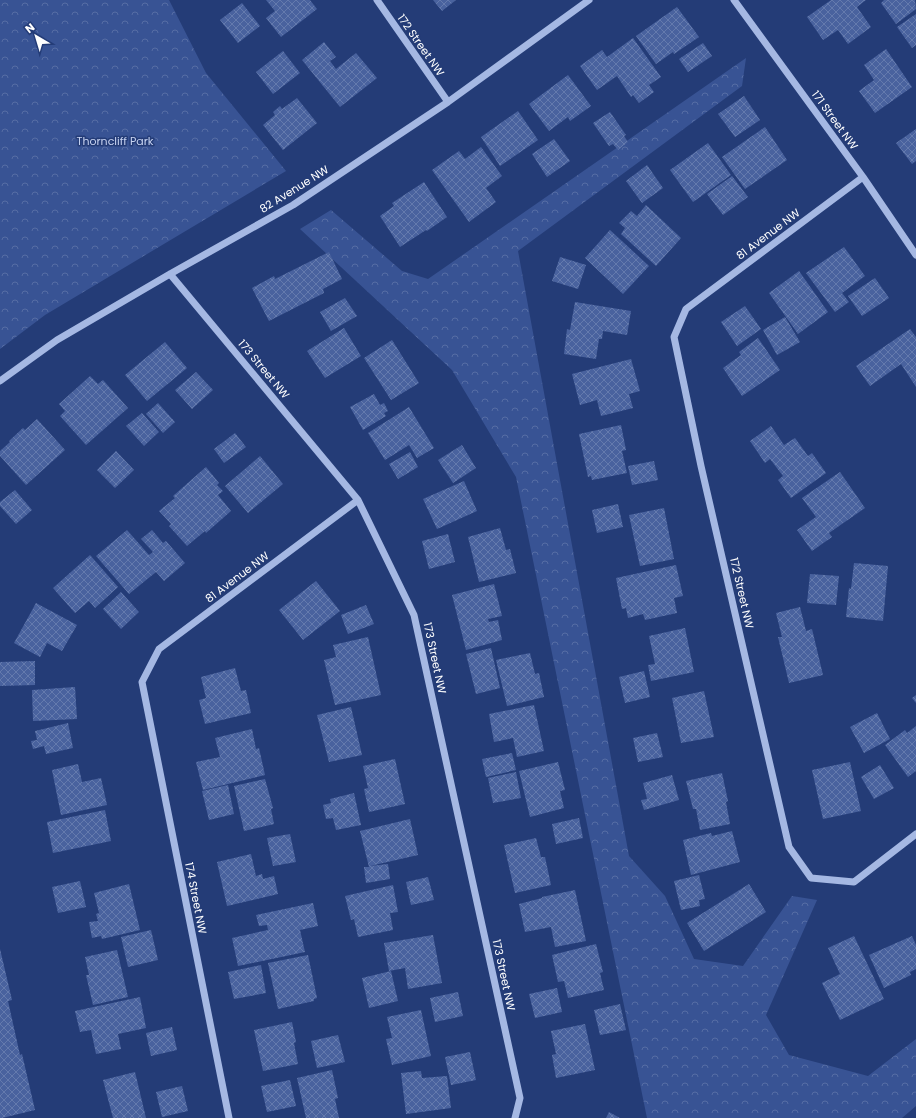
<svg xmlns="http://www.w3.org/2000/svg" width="916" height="1118" font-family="Poppins,sans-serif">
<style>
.park{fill:url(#park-crowns)}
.building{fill:url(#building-cross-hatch)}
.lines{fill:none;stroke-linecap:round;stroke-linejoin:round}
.minor{stroke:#a5b8e3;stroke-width:7}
.labels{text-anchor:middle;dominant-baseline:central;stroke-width:3;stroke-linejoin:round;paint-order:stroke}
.street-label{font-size:11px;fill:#fff;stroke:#243c77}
.park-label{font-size:11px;fill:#c8d4f2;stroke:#243c77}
</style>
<defs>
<pattern id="park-crowns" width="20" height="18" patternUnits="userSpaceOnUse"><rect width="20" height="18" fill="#385394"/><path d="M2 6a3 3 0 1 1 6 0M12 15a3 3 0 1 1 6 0" fill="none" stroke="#566da4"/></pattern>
<pattern id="building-cross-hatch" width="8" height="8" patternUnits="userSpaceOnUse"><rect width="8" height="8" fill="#49629e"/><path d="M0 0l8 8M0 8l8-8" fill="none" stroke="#647aad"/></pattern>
</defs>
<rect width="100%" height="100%" fill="#243c77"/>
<!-- park -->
<path class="park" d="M0 0H169L206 73 286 171 45 315 0 349Z
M746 58 742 86 518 251 629 856 665 896 694 959 743 966 792 896 817 900 766 1015 789 1055 868 1076 916 1039V1106L902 1118H647L516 477 452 370 300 229 331 210 402 271 428 279Z"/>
<!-- building -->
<path class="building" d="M266 0H310L317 9 281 37 266 18 275 11Z
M433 0H456L442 11Z
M831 0H866L857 7 871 27 848 44 838 30 823 40 807 17Z
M884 0H915L916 9 896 24 881 3Z
M242 3 260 26 238 43 220 20Z
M677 7 699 37 674 54 673 52 656 64 636 36Z
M916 14V45L912 48 897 27Z
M633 38 661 77 649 85 654 92 639 103 633 95 631 97 617 76 597 90 580 66 602 50 607 57Z
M324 42 336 57 330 61 336 69 356 53 377 78 340 107 302 60Z
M703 43 712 56 688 72 679 59Z
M886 49 912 87 875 113 859 91 874 80 864 65Z
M283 51 300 73 273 94 256 72Z
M568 75 591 106 570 121 568 117 549 131 529 104Z
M744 96 760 120 735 137 718 114Z
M297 98 317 123 283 150 263 125 275 115 273 112 280 106 282 109Z
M518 111 538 140 500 166 481 137Z
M610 112 626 135 624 136 628 142 618 150 613 144 609 146 593 123Z
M765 127 787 160 745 189 722 157Z
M916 129V161L912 164 896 143Z
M554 139 570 161 547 177 532 154Z
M708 143 731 175 693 202 670 170Z
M481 147 502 176 486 188 496 202 469 222 432 170 459 151 465 159Z
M647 165 663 188 642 203 626 181Z
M732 176 748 197 723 215 707 194Z
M424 182 447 217 427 231 426 230 400 247 380 216 394 206 392 203Z
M646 205 681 238 656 266 621 234 625 228 619 223 631 211 637 216Z
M610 230 649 266 623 294 585 258Z
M844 247 865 276 842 293 849 302 835 312 806 273Z
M329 252 342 279 323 289 324 293 269 321 252 288 274 276 275 279Z
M560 257 586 265 578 289 552 281Z
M799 271 828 312 798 334 769 293Z
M875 278 889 298 862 316 848 296Z
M345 298 357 316 331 331 320 312Z
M575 302 631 311 627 335 603 331 602 339H599L596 359 564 354 567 329 570 330Z
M745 306 761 329 737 346 721 322Z
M785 317 800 342 777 355 763 330Z
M344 328 361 356 325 378 307 351Z
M910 329 916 337V387L901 364 870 386 856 366Z
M758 338 780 370 742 396 723 368 741 355 739 352Z
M392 340 419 383 391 400 364 358Z
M165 342 187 368 147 401 125 375Z
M631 359 640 391 629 394 633 408 601 416 597 400 580 405 572 374Z
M196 372 213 390 192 409 175 390Z
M90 376 98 384 103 380 128 408 86 445 60 416 65 411 59 404Z
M374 394 380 405 384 403 388 411 384 413 386 416 363 430 350 407Z
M158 403 175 422 163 433 146 414Z
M409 407 434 448 417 458 409 445 385 460 368 433Z
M142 413 159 432 144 446 126 426Z
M37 419 65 450 26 485 0 456V451L10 442 9 441 23 428 25 430Z
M621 425 626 450 622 451 627 473 592 480 591 476 588 477 579 434Z
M771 426 784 445 795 438 808 456 812 453 826 473 791 498 778 480 783 476 770 459 765 463 750 441Z
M235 433 246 447 224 463 214 449Z
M462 445 476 468 453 483 438 460Z
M116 451 134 470 115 488 97 470Z
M410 452 418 467 398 479 389 464Z
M260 456 283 484 248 513 225 486Z
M654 461 658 480 632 485 628 466Z
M206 467 219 483 217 485 223 491 218 495 231 511 206 533 205 531 187 546 169 526 171 524 159 511 175 498 173 496Z
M840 472 865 508 829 533 832 537 812 551 797 530 816 517 802 498Z
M464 481 477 511 437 529 423 499Z
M15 490 32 510 16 524 0 506V502Z
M618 504 623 527 597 533 592 510Z
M664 508 674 559 640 566 629 515Z
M500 528 506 550 510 549 516 573 479 582 468 537Z
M127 530 149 555 153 552 141 539 152 530 163 543 166 541 185 563 164 581 156 572 129 594 96 556Z
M448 534 455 562 429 569 422 541Z
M90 555 118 587 95 608 89 601 75 613 53 588Z
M854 563 888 566 883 621 846 617 849 588 851 589Z
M676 565 683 596 674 598 677 613 645 620 643 614 628 618 626 608 622 609 616 578Z
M810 574 839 576 836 605 807 603Z
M316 581 340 611 303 640 279 610Z
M494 584 502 616 488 619 489 622 498 620 502 640 466 650 452 595Z
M121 592 139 612 121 629 103 609Z
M36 603 77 625 62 651 47 643 40 657 14 643Z
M366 605 374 624 348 634 341 615Z
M800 607 806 631 812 629 823 675 789 683 778 637H782L776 613Z
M685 628 694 672 651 681 648 665 655 664 649 636Z
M368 637 381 695 335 705 324 660 336 657 333 645Z
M491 648 500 688 476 694 466 654Z
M530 653 535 674 539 673 544 697 507 706 496 660Z
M35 661V685L0 686V662Z
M235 668 241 691 246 690 251 713 205 724 199 700 206 698 201 677Z
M644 671 650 697 625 703 619 677Z
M75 687 77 719 33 721 32 690Z
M704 691 714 737 681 743 672 698Z
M916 695V703L912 698Z
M534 705 544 751 517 757 513 738 494 742 489 714Z
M351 707 362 755 329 762 317 715Z
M877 713 890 739 864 753 850 727Z
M68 723 73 748 46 754 44 746 33 749 31 741 37 740 35 731Z
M916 726V771L908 777 885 745 905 730 907 733Z
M252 729 256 749 259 748 265 775 203 790 196 762 220 757 215 738Z
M657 733 663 757 638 762 633 738Z
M512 753 516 770 486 777 482 759Z
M395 759 405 804 369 812 364 789 368 788 363 766Z
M558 762 565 790 560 791 564 808 530 817 519 771Z
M850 762 861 811 823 819 812 770Z
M78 764 82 782 101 778 107 805 61 815 52 770Z
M880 765 894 788 874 799 861 777Z
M516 772 521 798 493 803 488 778Z
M722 773 728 801 726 802 730 824 700 830 696 809H693L686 781Z
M672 775 679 800 644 810 641 800 647 799 643 783Z
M265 779 273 808 271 809 274 824 244 831 234 786Z
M228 785 234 814 209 820 202 791Z
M354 793 361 825 336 830 333 818 326 819 323 805 331 803 330 799Z
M105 810 111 841 53 853 47 822Z
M579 818 583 838 556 844 552 824Z
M410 819 418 855 370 866 388 864 390 879 366 883 364 867H369L360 831Z
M732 831 740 862 691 875 683 840 711 833 712 836Z
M290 834 296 862 273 866 267 838Z
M536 838 541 857H545L551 885 515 893 504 845Z
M251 854 256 876 262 874 263 879 274 876 278 894 227 906 217 862Z
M699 875 705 899 699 900 700 906 681 910 674 881Z
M428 877 434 900 411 905 406 882Z
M80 881 86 907 58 913 52 887Z
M129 884 140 930 102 939 101 936 92 938 89 922 98 921 96 914 99 913 94 893Z
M749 884 766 912 704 951 687 923Z
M393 885 398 912 390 913 393 930 358 937 354 919 351 920 345 896Z
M575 890 586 941 555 947 551 927 525 932 519 904 542 898V897Z
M313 903 318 926 300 930 305 952 238 966 232 938 268 930 267 925 259 926 256 915Z
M151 930 158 960 128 967 121 937Z
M433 935 442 983 408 989 405 968 389 971 384 943Z
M854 936 884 999 840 1020 822 983 840 974 828 948Z
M912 936 916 945V969L910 972 911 975 884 988 869 955Z
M596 944 603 972 600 973 604 990 568 998 564 981 558 982 552 955Z
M0 949 12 1000 8 1001 20 1055 22 1054 35 1110 2 1118H0Z
M117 950 128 997 93 1005 86 975H89L85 957Z
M308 955 317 998 314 999V1001L278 1009 268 963Z
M261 965 266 993 234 999 228 972Z
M391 971 398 1001 369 1008 362 978Z
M557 988 562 1012 535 1018 529 994Z
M458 992 463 1016 435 1022 430 998Z
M140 997 146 1028 118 1034 121 1049 96 1054 91 1030 80 1032 75 1011Z
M620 1004 626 1030 600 1035 594 1010Z
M421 1010 431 1056 392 1065 386 1039 392 1038 387 1017Z
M292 1022 296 1042 294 1043 298 1064 263 1071 254 1030Z
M585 1024 595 1070 556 1078 552 1055 556 1054 551 1031Z
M172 1027 177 1050 151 1056 146 1033Z
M338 1035 345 1062 317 1068 311 1041Z
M470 1052 476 1080 451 1085 445 1057Z
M332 1070 338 1098 335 1099 339 1118H306L297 1078Z
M421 1071 422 1078 447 1076 451 1108 406 1114 401 1073Z
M135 1072 146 1118H113L103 1080Z
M290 1080 296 1106 267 1112 261 1086Z
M182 1086 188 1111 162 1117 156 1092Z
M609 1112 620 1118H606Z"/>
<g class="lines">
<!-- minor -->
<path class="minor" d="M377 0 448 102
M734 0 863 177 916 255
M863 177 686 309 674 337 701 466 789 847 811 878 854 882 916 834
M170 274 358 500 414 615 520 1098 515 1118
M0 381 57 340 170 274 293 205 448 102 589 0
M229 1118 142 682 159 649 358 500"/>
</g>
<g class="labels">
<!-- street labels -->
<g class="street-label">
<text transform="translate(421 45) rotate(55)">172 Street NW</text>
<text transform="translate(835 120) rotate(54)">171 Street NW</text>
<text transform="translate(294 189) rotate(-32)">82 Avenue NW</text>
<text transform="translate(768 234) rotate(-37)">81 Avenue NW</text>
<text transform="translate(264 369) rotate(50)">173 Street NW</text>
<text transform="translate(237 577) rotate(-37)">81 Avenue NW</text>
<text transform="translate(742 593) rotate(77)">172 Street NW</text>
<text transform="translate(435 658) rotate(78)">173 Street NW</text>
<text transform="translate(196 898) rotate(79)">174 Street NW</text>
<text transform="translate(504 975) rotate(78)">173 Street NW</text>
</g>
<!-- park labels -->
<g class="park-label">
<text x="115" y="141">Thorncliff Park</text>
</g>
</g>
<!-- north arrow -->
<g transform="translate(36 36) rotate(322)" stroke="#243c77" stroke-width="3" paint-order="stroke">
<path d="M0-3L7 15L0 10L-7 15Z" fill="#ffffff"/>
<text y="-6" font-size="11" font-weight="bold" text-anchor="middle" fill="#ffffff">N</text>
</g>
</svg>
